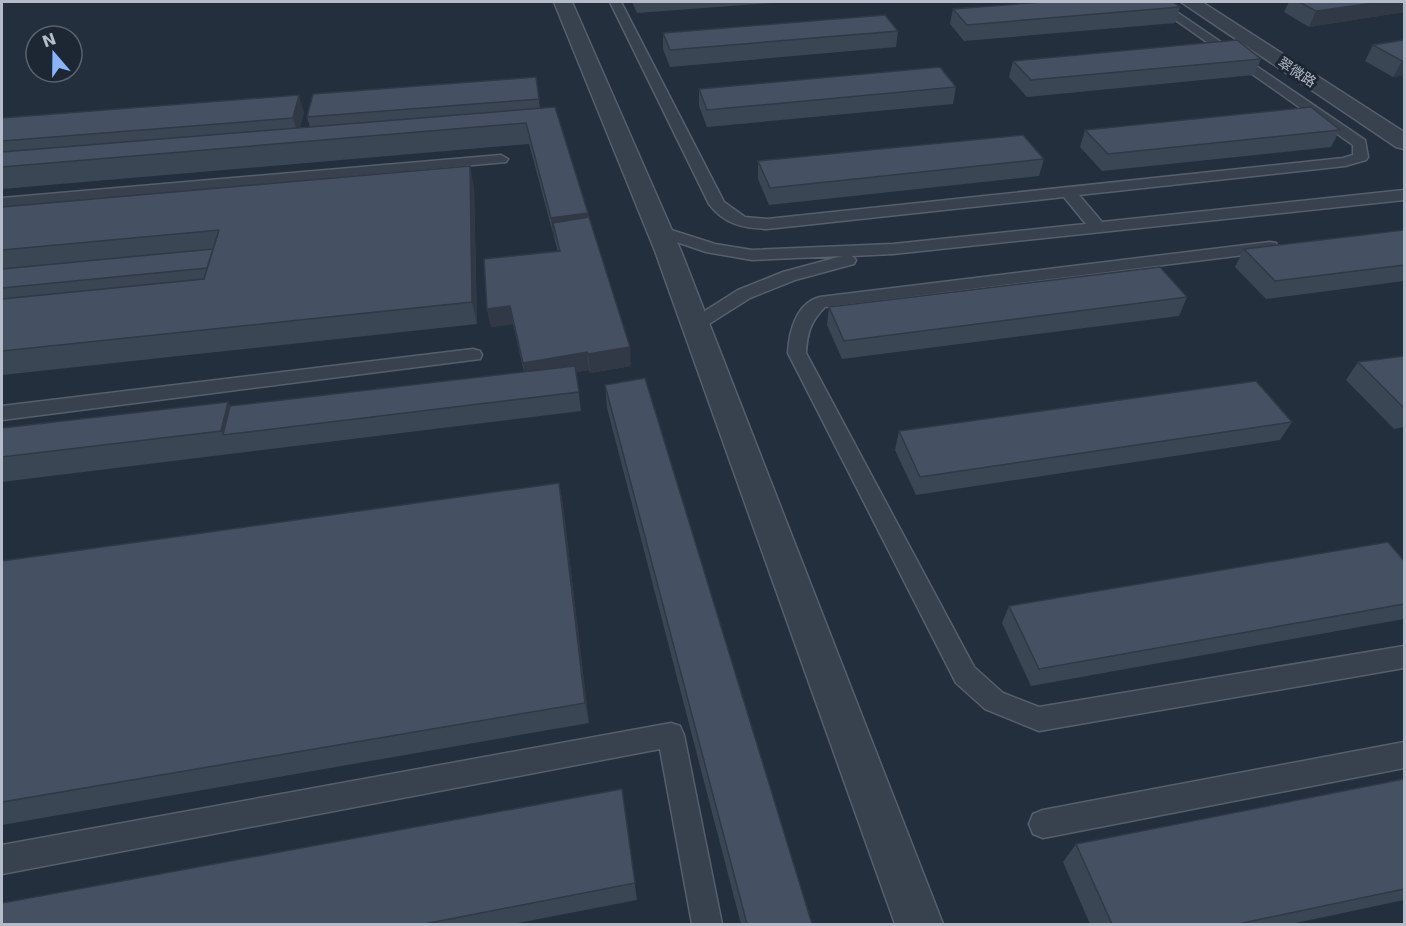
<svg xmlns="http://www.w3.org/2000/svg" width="1406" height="926" font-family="'DejaVu Sans','Noto Sans SC',sans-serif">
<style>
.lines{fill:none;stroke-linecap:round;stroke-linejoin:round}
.service-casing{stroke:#565f6c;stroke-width:3}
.minor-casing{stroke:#565f6c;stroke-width:3}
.tertiary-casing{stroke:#565f6c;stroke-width:3}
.service{fill:#38414e;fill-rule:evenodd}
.minor{fill:#38414e;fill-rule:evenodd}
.tertiary{fill:#38414e;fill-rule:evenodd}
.wall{fill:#3b4654}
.shaded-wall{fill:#303945}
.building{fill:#455162;stroke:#303945;stroke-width:1.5}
.labels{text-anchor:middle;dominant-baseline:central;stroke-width:6;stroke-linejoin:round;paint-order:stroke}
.far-street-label{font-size:14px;fill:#b4bcc9;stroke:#1d2633}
</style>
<rect width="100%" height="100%" fill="#242f3e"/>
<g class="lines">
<defs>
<path id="service" d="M610 2H621L724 202 745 217 767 219 1343 158 1353 155V145L1150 2H1162L1365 140 1368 157 1366 160 1345 166 1079 195 1102 222 1404 190V200L893 254 852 256 856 260 854 264 795 280 750 298 701 329H689L686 325 689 321 738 290 783 272 842 256 752 260 706 252 653 234 651 231 653 228 659 226 715 244 752 250 893 244 1086 224 1064 197 767 229C743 228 724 224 709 204Z
M501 155 508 159 506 162 2 208V198Z
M1270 242 1276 243 1278 247 1276 251 825 307C811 321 807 333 806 353L974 667 1003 693 1039 707 1404 646V668L1039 731 985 709 956 683 788 353C789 332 796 303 820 297Z
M473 349 480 351 482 355 480 359 2 420V406Z
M671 723 680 726 684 735 722 924H692L660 749 2 874V845Z
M1404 742V768L1043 838 1033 834 1029 824 1033 814 1043 810Z"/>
<path id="minor" d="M554 2H572L681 251 943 924H895L655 251Z"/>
<path id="tertiary" d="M1181 2H1202L1404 132V149L1396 147Z"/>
</defs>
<!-- service casing -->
<use href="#service" class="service-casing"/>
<!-- minor casing -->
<use href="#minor" class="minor-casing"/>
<!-- tertiary casing -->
<use href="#tertiary" class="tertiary-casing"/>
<!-- service -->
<use href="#service" class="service"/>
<!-- minor -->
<use href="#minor" class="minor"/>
<!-- tertiary -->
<use href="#tertiary" class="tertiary"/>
</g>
<!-- wall -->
<path class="wall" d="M632 2H786L637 13Z
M1289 2H1404V12L1309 27 1284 12Z
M1180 7 1175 23 964 41 950 24 953 9Z
M898 31 896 47 670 67 663 49V33Z
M1404 40V75L1393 77 1365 61 1373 45Z
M1261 59 1254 75 1027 97 1009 77 1013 61Z
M536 77 540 108 588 213 631 366 590 373 589 370 576 372 581 411 2 482V428L228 402 230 406 524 372 513 324 491 327 487 309 558 252 529 144 2 189V118L304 112 300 127H310L307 117Z
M956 87 953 104 707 127 699 106V89Z
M1085 130H1340L1331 147 1102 171 1080 147Z
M1044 159 1039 176 769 205 758 179V161Z
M474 187 477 324 2 375V207Z
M1404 230V281L1266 299 1235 267 1244 249Z
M1187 297 1179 316 842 359 827 325 829 307Z
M1404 356V427L1394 429 1346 380 1358 362Z
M605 385 812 924H741L607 408Z
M1292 422 1280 440 916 495 895 450 899 431Z
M559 483 563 505 589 723 2 825V561Z
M1404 561V619L1031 686 1002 623 1009 606Z
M1404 779V900L1291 924H1090L1063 862 1076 844Z
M622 789 637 900 513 924H2Z"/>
<!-- shaded-wall -->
<path class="shaded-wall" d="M1381 2H1404V12L1309 27 1316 11Z
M1404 60V75L1393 77 1402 61Z
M299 95 304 112 298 135 293 118Z
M470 166 474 187 477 324 472 302Z
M588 213 591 235 553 223 555 240H554L551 218Z
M510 306 513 324 491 327 487 309Z
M630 347 631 366 590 373 588 354Z
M587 352 589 370 526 382 523 363Z
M228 402 239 424 223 435 221 431Z
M559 483 563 505 589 723 585 703Z"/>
<!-- building -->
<path class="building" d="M1043 2H1173L1180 7 967 25 953 9Z
M1299 2H1381L1316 11Z
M885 15 898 31 670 50 663 33Z
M1237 40 1261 59 1031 80 1013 61Z
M1404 40V60L1402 61 1373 45Z
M940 67 956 87 707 110 699 89Z
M536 77 539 99 307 117 313 94Z
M299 95 293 118 2 141V118Z
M555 107 588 213 551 218 526 123 2 167V152Z
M1311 107 1340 130 1108 154 1085 130Z
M1023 135 1044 159 770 188 758 161Z
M470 166 472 302 2 351V299L204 279 219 230 2 250V207Z
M589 217 630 347 588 354 587 352 523 363 510 306 487 309 484 259 560 251 553 223Z
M1404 230V265L1275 281 1244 249Z
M213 249 207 268 2 288V269Z
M1160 267 1187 297 844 341 829 307Z
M1404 356V408L1358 362Z
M575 366 579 392 223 435 230 406Z
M645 378 812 924H747L605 385Z
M1256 381 1292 422 920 477 899 431Z
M228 402 221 431 2 457V428Z
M559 483 585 703 2 802V561Z
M1388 542 1404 561V604L1039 669 1009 606Z
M1404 779V889L1238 924H1112L1076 844Z
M622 789 635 883 424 924H2V903Z"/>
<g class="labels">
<!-- far-street labels -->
<g class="far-street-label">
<text transform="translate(1297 72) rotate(33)">翠微路</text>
</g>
</g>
<!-- border -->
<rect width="1406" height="926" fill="none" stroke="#b4bcc9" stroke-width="6"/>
<!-- north arrow -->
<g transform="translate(54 54) rotate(340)"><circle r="28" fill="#1d2633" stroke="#59626f" stroke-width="1.5"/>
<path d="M0-4.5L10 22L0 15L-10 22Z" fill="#8ab4f8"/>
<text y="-9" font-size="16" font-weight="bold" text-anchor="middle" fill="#b4bcc9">N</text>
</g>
</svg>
